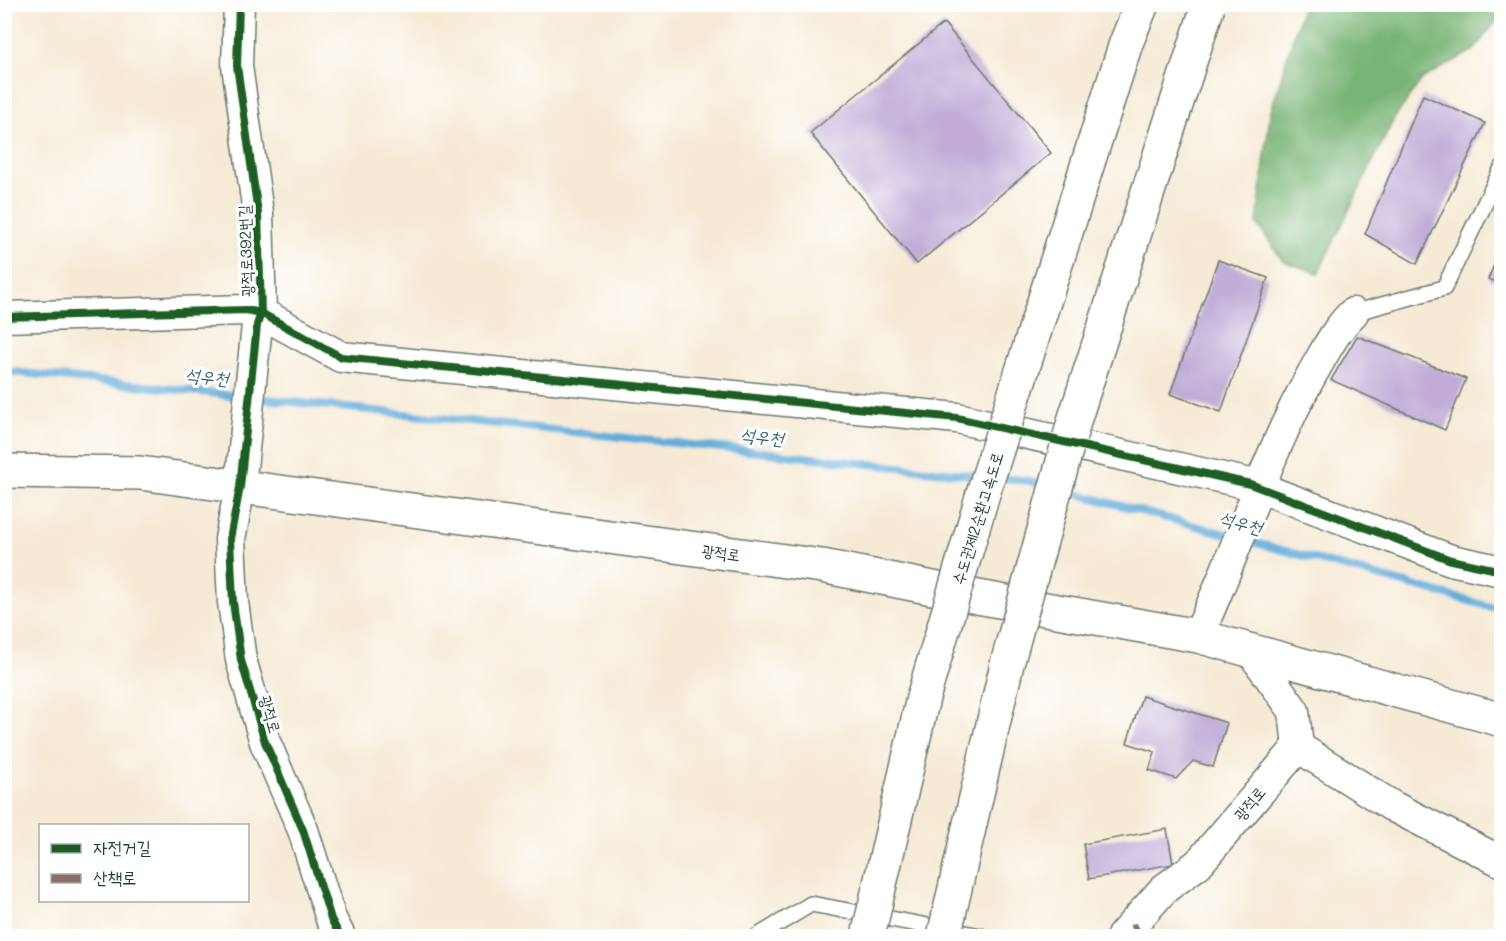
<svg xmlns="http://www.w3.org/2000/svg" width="1506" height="941" font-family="Mali,'Poor Story',sans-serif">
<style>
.forest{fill:#78b474;stroke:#4c7854;stroke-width:1.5}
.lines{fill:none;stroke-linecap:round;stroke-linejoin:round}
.stream{stroke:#62adda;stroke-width:8}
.building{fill:#c1add7}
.service-casing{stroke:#6a7a6c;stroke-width:18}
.minor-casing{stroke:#6a7a6c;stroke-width:33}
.secondary-casing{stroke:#6a7a6c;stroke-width:36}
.service{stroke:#fff;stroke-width:15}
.minor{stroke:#fff;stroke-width:30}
.secondary{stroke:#fff;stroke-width:33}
.motorway-bridge-casing{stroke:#6a7a6c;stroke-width:36;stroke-linecap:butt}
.motorway-bridge{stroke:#fff;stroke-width:33}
.quiet{stroke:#8d6e63;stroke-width:6;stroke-dasharray:12 6;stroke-linecap:butt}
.cycleway-casing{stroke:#fff;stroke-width:11}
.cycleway{stroke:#1b5e20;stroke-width:8}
.labels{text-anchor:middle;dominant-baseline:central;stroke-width:6;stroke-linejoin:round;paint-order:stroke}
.street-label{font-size:16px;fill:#1f3d34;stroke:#fff}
.water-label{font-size:18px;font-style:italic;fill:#36646e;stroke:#fff}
</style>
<rect width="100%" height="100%" fill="#fff"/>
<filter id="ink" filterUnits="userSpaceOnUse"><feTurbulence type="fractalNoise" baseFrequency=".0167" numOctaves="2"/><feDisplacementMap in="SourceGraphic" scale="12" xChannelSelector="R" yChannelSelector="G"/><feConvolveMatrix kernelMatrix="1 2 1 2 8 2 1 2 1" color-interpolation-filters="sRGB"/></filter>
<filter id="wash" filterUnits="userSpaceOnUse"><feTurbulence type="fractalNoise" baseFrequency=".008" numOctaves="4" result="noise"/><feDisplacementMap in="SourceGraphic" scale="24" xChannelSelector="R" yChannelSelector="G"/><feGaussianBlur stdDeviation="1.35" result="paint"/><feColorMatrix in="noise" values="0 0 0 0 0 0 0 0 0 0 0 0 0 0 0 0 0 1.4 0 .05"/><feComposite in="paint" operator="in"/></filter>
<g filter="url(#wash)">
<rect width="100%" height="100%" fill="#f6ead5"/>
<!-- forest -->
<path class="forest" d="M1303 5H1501V15L1474 50 1422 79 1394 119 1318 273 1283 261 1257 223 1270 114Z"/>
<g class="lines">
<!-- stream -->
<path class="stream" d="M4 371 982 476
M995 477 1029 481 1050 487
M1063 490 1233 536
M1245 540 1502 610"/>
</g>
<g id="blocks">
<!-- building -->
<path class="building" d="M944 23 1051 153 917 264 810 133Z
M1423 95 1485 123 1417 264 1365 234Z
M1502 247V284L1488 279Z
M1218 260 1268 278 1221 412 1170 394Z
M1357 336 1466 379 1445 430 1331 380Z
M1142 696 1227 723 1213 767 1193 761 1176 779 1149 770 1155 752 1127 743Z
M1167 829 1173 864 1089 879 1083 844Z"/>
</g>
</g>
<g filter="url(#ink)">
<use href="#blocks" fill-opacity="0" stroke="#6a7a6c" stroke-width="1.5"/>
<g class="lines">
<defs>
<path id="service" d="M1353 313 1444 288 1502 168
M758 936 811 904 981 936"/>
<path id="minor" d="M239 4 237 66 258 213 261 313 257 325 240 487 230 539 233 602 241 660 265 742 303 830 331 919 340 936
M4 317 246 310 261 313 341 357 957 418 1250 484 1451 560 1502 571
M1198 636C1238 549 1266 456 1312 374 1325 352 1335 330 1353 313
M1298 747 1392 806 1502 862
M1122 936 1164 889 1198 864 1298 747 1294 711 1251 651"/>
<path id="secondary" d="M4 471 140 473 822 566 983 598 1198 636 1502 720"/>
</defs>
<!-- service casing -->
<use href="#service" class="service-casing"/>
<!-- minor casing -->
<use href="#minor" class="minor-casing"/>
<!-- secondary casing -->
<use href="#secondary" class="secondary-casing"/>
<!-- service -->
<use href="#service" class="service"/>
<!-- minor -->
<use href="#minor" class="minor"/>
<!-- secondary -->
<use href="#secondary" class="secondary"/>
<defs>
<path id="motorway-bridge" d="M868 936 923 698 982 497 1126 43 1142 4
M944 936 1007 664 1075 418 1208 6"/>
</defs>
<!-- motorway-bridge casing -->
<use href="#motorway-bridge" class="motorway-bridge-casing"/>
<!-- motorway-bridge -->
<use href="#motorway-bridge" class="motorway-bridge"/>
<!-- quiet -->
<path class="quiet" d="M1133 924 1139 936"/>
<defs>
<path id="cycleway" d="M239 4 237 66 258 213 261 313 257 325 240 487 230 539 233 602 241 660 265 742 303 830 331 919 340 936
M4 317 246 310 261 313 341 357 957 418 1250 484 1451 560 1502 571"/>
</defs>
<!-- cycleway casing -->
<use href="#cycleway" class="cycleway-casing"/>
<!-- cycleway -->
<use href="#cycleway" class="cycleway"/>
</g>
</g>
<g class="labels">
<!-- street labels -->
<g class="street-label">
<text transform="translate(245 251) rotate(-92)">광적로392번길</text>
<text transform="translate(977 518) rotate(-73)">수도권제2순환고속도로</text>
<text transform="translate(721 552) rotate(8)">광적로</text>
<text transform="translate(271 714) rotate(74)">광적로</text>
<text transform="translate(1249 803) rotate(-50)">광적로</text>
</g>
<!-- water labels -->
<g class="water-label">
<text transform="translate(207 376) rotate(6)">석우천</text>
<text transform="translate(762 436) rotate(6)">석우천</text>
<text transform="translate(1241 522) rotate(15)">석우천</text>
</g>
</g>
<!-- margin -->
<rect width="1506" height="941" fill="none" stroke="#fff" stroke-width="24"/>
<!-- legend -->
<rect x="39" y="824" width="210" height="78" fill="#ffffff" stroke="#a5b1ae" stroke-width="1.5"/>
<rect x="51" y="844" width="30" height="9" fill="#1b5e20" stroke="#a5b1ae" stroke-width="1.5"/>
<text x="93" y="854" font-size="18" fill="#1f3d34">자전거길</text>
<rect x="51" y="874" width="30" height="9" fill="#8d6e63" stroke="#a5b1ae" stroke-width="1.5"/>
<text x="93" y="884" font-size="18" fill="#1f3d34">산책로</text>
</svg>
